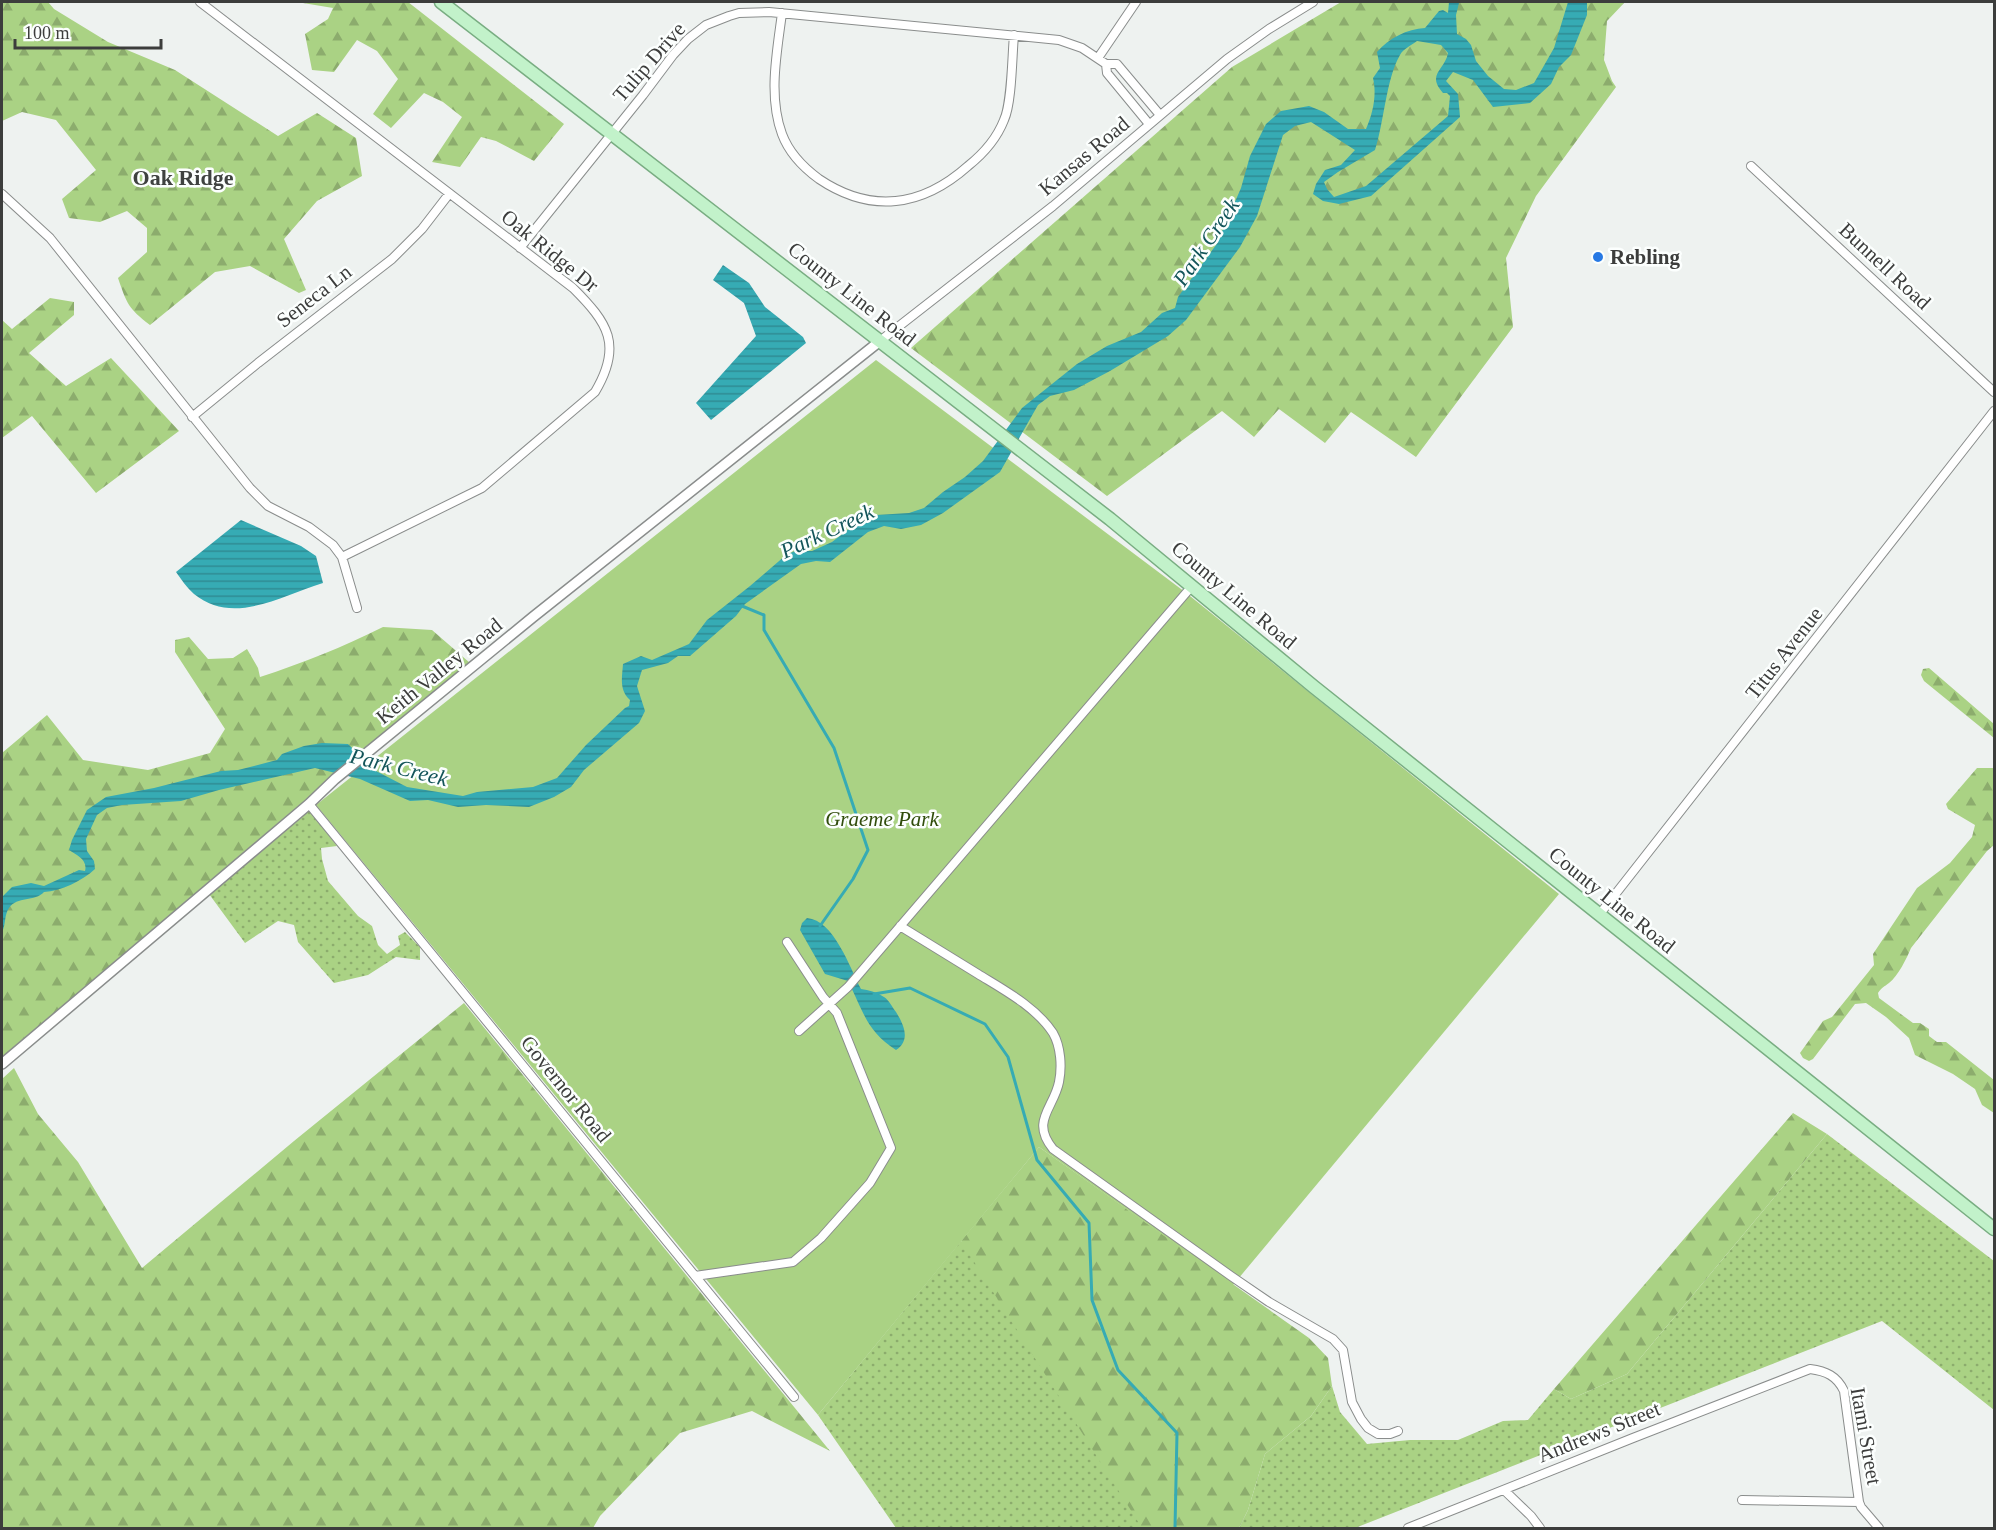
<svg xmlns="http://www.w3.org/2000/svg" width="1996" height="1530" font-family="'Times New Roman',serif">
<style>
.grass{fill:url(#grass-dots)}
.forest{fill:url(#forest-firs)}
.green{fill:#aad284}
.water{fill:url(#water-rules);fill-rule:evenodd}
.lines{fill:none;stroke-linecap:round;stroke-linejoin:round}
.stream{stroke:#36abb4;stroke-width:3}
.minor-casing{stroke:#8a8d8c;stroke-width:10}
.tertiary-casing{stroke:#8a8d8c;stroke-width:12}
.primary-casing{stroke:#79ad82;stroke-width:15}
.minor{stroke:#fff;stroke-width:8}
.tertiary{stroke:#fff;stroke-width:9}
.primary{stroke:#c2f2ca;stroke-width:12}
.poi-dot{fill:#2779e4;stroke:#fcfffe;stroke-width:2}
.labels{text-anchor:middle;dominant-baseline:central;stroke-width:5;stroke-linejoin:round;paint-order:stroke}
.street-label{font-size:21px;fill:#3c3d3c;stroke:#fcfffe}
.poi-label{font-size:21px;font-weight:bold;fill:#3c3d3c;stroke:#fcfffe;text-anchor:start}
.park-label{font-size:21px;font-style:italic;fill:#314d0c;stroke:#fcfffe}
.neighbourhood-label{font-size:22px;font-weight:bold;fill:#3f4240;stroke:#fcfffe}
.water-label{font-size:22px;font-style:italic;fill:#13555a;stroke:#fcfffe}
</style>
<defs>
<pattern id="grass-dots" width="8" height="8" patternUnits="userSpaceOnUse" patternTransform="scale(1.5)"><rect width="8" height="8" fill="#aad284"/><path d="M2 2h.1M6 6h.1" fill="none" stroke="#8cac6d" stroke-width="1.8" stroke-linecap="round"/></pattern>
<pattern id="forest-firs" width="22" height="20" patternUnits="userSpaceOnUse" patternTransform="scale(1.5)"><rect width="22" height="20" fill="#aad284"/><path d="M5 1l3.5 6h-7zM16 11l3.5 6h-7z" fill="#8cac6d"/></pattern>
<pattern id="water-rules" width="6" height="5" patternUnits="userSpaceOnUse" patternTransform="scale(1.5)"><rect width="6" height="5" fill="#36abb4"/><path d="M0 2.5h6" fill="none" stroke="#2f8c94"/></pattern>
</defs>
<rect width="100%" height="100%" fill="#eef2f0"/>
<!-- grass -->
<path class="grass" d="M309 809 337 846 321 848 322 859 328 881 358 916 372 926 378 945 387 954 400 945 398 936 405 932 420 947V960L396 957 368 975 334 983 298 942 294 925 278 921 245 943 209 894Z
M1827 1134 1994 1261V1410L1882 1321 1355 1528H1239L1248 1510 1265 1454 1311 1416 1332 1386 1340 1412 1367 1444 1410 1440H1458L1503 1421 1528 1420 1554 1389 1571 1399 1627 1374Z
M961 1241 1008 1281 1143 1528H896L818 1415Z"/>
<!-- forest -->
<path class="forest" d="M2 2H48L54 9 108 42 175 70 278 136 317 113 356 138 362 176 317 201 284 239 306 290 299 293 250 266 215 272 150 325C128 308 127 304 118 278L147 252V228L127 211 100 222 69 218 62 199 96 170 56 120 22 112 2 121Z
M297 2H408L564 124 534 161 496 141 481 137 460 167 432 162 462 117 443 102 424 93 391 128 373 114 398 79 377 51 357 40 334 72 312 70 305 34 328 19 333 8Z
M1341 2H1625L1607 21 1604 60 1612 81 1616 87 1536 196 1506 258 1513 327 1416 457 1351 412 1325 443 1279 409 1254 437 1222 411 1107 496 911 348 1232 67Z
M50 298 74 302V315L29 353 66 386 111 358 179 431 96 493 32 416 2 438V320L12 329Z
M383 627 432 630 470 663 2 1065V753L47 715 83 760 148 770 210 753 225 729 175 652V640L189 637 208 659 233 658 247 649 258 668 260 677C303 663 343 647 383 627Z
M1929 668 1994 724V738L1924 681 1921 675 1923 669Z
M1977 768H1994V845L1987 851 1911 948C1907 958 1898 976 1889 983 1884 987 1882 987 1878 993L1879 998 1913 1023H1920L1929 1029V1036L1937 1042H1946L1994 1080V1113L1982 1105 1975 1089 1953 1074 1915 1055 1909 1038 1886 1017 1866 1003 1855 1004 1813 1059 1809 1061 1803 1058 1800 1053 1823 1021 1832 1017 1874 965 1873 954 1917 888 1950 863 1972 837 1975 825 1948 809 1946 804Z
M464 1003 830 1451 752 1411 680 1433 600 1516 593 1528H2V1079L14 1068 38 1114 78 1162 142 1268 294 1141Z
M1793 1113 1827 1134 1627 1374 1571 1399 1554 1389Z
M1039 1147 1309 1338 1328 1358 1332 1386 1311 1416 1265 1454 1248 1510 1239 1528H1142L961 1241Z"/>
<!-- green -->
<path class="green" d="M876 360 1185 592 1559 894 1233 1285 1039 1147 818 1415 316 805Z"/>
<!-- water -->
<path class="water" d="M1449 2H1462L1459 3 1456 15 1457 34 1466 39 1471 45 1476 61 1488 76 1504 89 1516 90 1534 83 1554 48 1568 2H1587V15L1571 55 1559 67 1551 84 1530 103 1493 107 1473 80 1453 72 1446 81 1458 94 1460 117 1371 196 1339 204 1323 201 1313 194 1316 184 1325 170 1341 165 1355 150 1311 122 1295 126 1283 135 1257 216 1240 247 1186 320 1168 336 1110 371 1074 390 1050 396 1038 405 1000 472 943 513 921 525 901 529 884 526 868 532 830 562 816 561 801 564 745 604 736 616 690 656H678L668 663 642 670 637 686 645 711 639 723 584 770 571 787 554 797 529 807 486 805 458 807 428 800 410 801 360 779 315 768 219 790 181 801 122 805 107 808 97 815 86 839 87 851 94 861 95 869C82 881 61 891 44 892 35 902 17 896 9 908 4 915 6 925 2 932V897L12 887 31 883 44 886 79 870 85 871C88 860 77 855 69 850L72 840 87 810 106 797 154 788 221 771 238 770 277 760 282 754 304 746 322 743 348 744 376 771 407 787 463 796 477 792 533 787 557 778 586 745 625 708 629 706 630 700C619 690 622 678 623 664L641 656 652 660 689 644 707 620 750 586 786 555 795 551H812L832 542 854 525 876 515 909 513 924 508 943 492 965 477 983 461 1022 408 1077 364 1107 346 1141 332 1162 313 1175 308 1178 297 1216 245 1241 188 1250 156 1266 124 1281 111 1309 106 1324 112 1348 129H1366C1373 113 1377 95 1373 78L1380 68 1377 52C1389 38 1407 29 1425 28L1439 11 1443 10 1448 13ZM1417 41 1441 45 1448 53C1445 70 1426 74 1443 93H1447L1450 96 1448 116 1366 186 1334 197 1327 189 1324 182 1338 172 1375 150C1384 123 1386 79 1400 55 1403 49 1412 45 1417 41Z
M723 265 749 283 765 307 803 337 806 343 711 420 696 403 756 336 744 303 713 280Z
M241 520 301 546 316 556 323 583C281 596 233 626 194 594 187 588 181 579 176 572Z
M807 918C834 920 850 968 861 989 869 990 876 992 884 997 889 1000 892 1007 896 1012 904 1025 911 1040 896 1050 866 1031 863 1010 848 981L825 974 800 930 802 923Z"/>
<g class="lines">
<!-- stream -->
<path class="stream" d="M742 606 764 615V630L834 748 868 850 853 879 820 926
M874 994 910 988 985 1024 1008 1057 1037 1160 1089 1223 1092 1300 1118 1370 1177 1433 1175 1528"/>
<defs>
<path id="minor" d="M200 2 573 288C608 323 623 345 595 392L482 488 342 557 357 608
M782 13C777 52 768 96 782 134 789 153 804 168 819 179 871 214 922 207 968 166 983 154 997 138 1004 120 1012 103 1012 56 1014 35
M1098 58 1136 2
M1106 64 1107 73 1149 124
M1751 166 1994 392
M2 194 50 238 250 488 268 506 309 527 333 545 342 557
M520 248 643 95 673 55 688 39 706 25 729 16 739 13 769 12 1059 40 1082 48 1106 64H1117L1160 115
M880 341 1053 206 1227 59 1269 29 1313 2
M192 417 258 363 392 259 422 229 449 194
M309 804 794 1397
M1599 915 1994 411
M900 926C926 942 952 958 978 974 1004 990 1036 1007 1053 1033 1061 1047 1062 1067 1059 1082 1054 1108 1030 1121 1053 1149L1231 1276 1269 1302 1333 1339 1343 1350 1352 1402 1361 1419 1368 1428 1378 1434H1390L1398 1431
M799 1031 848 987 1192 586
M695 1276 793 1262 821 1238 870 1183 891 1148 837 1013 823 997 787 942
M1504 1490 1531 1516 1540 1528
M1742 1500 1859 1502
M1408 1528 1633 1438 1810 1369C1826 1371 1837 1376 1844 1391L1859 1502 1861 1507 1879 1528"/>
<path id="tertiary" d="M2 1064 309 804 335 779 533 617 880 341"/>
<path id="primary" d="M441 2 1110 519 1314 687 1994 1229"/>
</defs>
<!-- minor casing -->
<use href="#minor" class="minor-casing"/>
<!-- tertiary casing -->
<use href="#tertiary" class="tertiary-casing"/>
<!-- primary casing -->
<use href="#primary" class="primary-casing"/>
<!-- minor -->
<use href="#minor" class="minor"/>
<!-- tertiary -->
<use href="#tertiary" class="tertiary"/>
<!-- primary -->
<use href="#primary" class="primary"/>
</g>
<!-- markers -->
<circle class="poi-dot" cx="1598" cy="257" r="6"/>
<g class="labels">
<!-- street labels -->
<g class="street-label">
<text transform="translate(649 62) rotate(-49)">Tulip Drive</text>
<text transform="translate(1084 156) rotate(-40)">Kansas Road</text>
<text transform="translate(550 251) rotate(39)">Oak Ridge Dr</text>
<text transform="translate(1885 266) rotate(43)">Bunnell Road</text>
<text transform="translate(852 294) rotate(38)">County Line Road</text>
<text transform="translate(314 296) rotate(-38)">Seneca Ln</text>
<text transform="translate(1234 595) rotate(40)">County Line Road</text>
<text transform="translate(1784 653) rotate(-52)">Titus Avenue</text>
<text transform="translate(439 671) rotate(-39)">Keith Valley Road</text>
<text transform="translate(1612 900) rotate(39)">County Line Road</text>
<text transform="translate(566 1089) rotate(51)">Governor Road</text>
<text transform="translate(1599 1432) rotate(-22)">Andrews Street</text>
<text transform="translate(1866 1436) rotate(80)">Itami Street</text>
</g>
<!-- poi labels -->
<g class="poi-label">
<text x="1610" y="257">Rebling</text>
</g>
<!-- park labels -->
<g class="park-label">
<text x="882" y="819">Graeme Park</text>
</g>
<!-- neighbourhood labels -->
<g class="neighbourhood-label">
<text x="183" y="177">Oak Ridge</text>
</g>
<!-- water labels -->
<g class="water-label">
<text transform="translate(1206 242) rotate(-56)">Park Creek</text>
<text transform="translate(827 531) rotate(-25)">Park Creek</text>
<text transform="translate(399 767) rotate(14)">Park Creek</text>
</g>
</g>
<!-- border -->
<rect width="1996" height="1530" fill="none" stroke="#3c3d3c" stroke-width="6"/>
<!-- scale -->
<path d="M15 39v9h146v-9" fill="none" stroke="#3c3d3c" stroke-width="3"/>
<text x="24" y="39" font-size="18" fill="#3c3d3c" stroke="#fcfffe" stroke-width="4.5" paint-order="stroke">100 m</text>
</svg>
